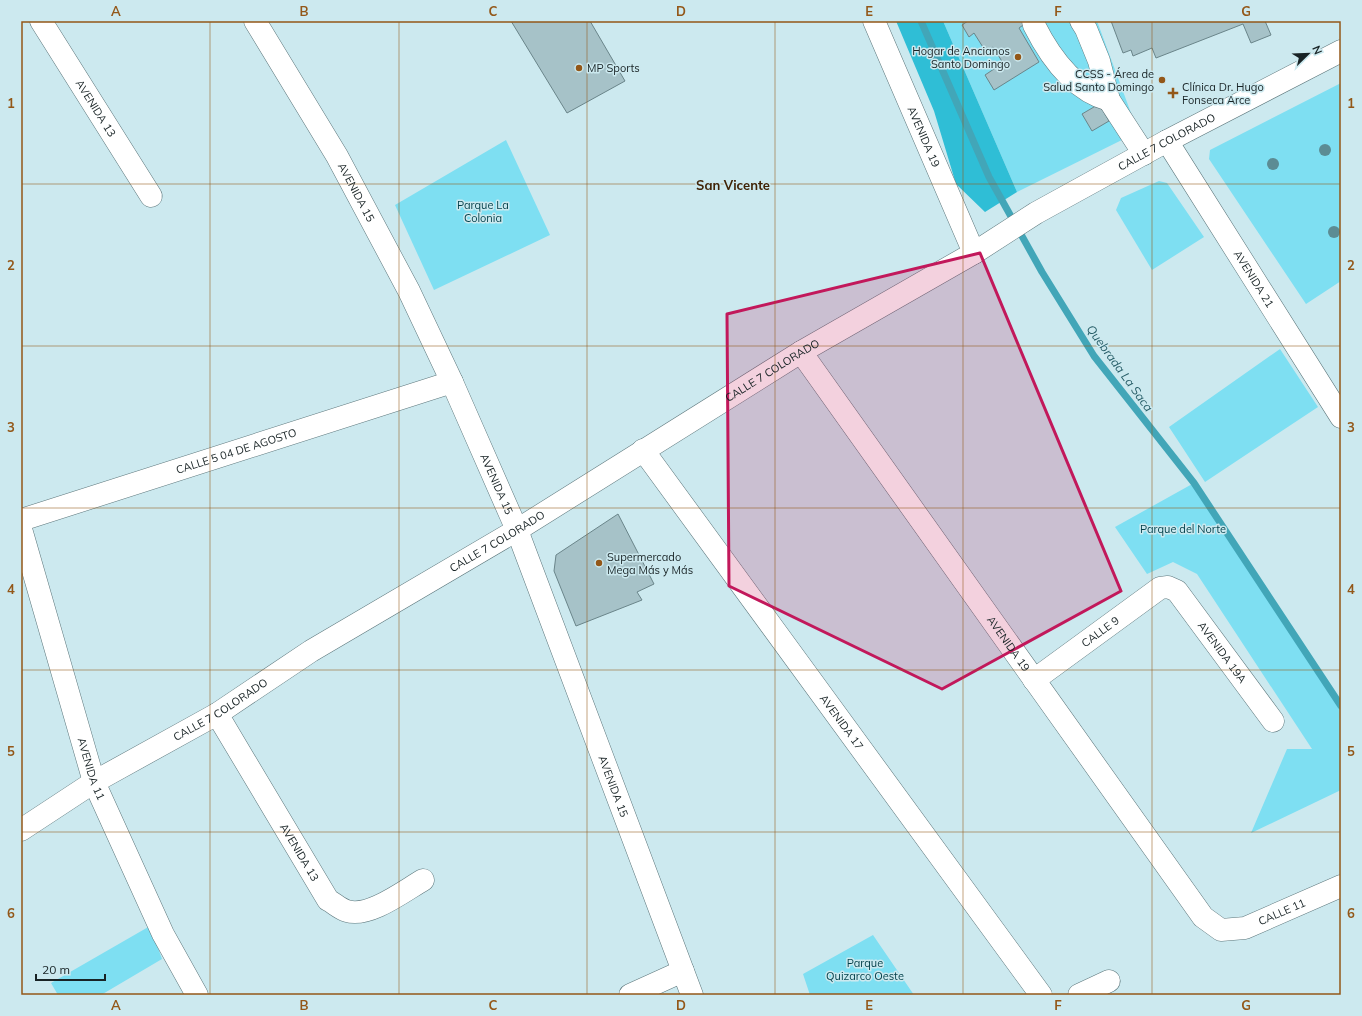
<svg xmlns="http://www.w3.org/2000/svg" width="1362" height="1016" font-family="Mulish,sans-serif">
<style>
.green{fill:#7edff2}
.forest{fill:#2fbed6}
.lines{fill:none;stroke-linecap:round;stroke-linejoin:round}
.stream{stroke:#42a6b8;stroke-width:7}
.building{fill:#a6c2c8;stroke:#6a858a}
.minor-casing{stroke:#5d777c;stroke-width:23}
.minor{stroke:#fff;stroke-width:22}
.tree{fill:#5c8c94}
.marked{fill:#c2185b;fill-opacity:0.2;stroke:#c2185b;stroke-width:3;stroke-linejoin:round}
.grid{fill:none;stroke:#935718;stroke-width:1;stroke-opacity:0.55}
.poi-dot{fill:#935718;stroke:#cce9ef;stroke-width:1.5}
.labels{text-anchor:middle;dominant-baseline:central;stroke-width:3;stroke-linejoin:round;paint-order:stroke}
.poi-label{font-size:11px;fill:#182325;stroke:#cce9ef;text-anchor:start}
.street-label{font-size:11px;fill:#182325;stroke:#cce9ef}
.park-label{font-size:11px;fill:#003f49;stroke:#cce9ef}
.water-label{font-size:12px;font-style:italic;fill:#275e68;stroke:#cce9ef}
.quarter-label{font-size:13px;font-weight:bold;fill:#402306;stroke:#cce9ef}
.neatline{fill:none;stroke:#935718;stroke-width:1.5}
.grid-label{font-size:13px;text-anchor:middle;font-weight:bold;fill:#935718}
</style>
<rect width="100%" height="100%" fill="#cce9ef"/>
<!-- green -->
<path class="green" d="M943 21H1097L1138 132 1017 192Z
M1341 83V281L1306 304 1209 159 1210 150Z
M506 140 550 235 434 290 395 205Z
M1159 181 1167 183 1204 237 1152 270 1116 210 1121 198Z
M1280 349 1318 407 1205 482 1169 427Z
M1194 483 1341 706V790L1251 833 1287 749H1312L1197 574 1173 562 1147 574 1115 527Z
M150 926 162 959 101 995H58L51 983Z
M873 935 914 995H810L803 974Z"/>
<!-- forest -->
<path class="forest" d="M896 21H943L1017 192 985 212 956 184 934 111Z"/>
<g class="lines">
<!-- stream -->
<path class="stream" d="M921 21 989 177 1042 272 1094 356 1194 483 1341 706"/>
</g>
<!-- building -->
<path class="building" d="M511 21H590L625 81 567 113Z
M968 21H1025L1026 23 1019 28 1039 62 994 90 985 75 1003 63 993 47 986 52 974 33 969 37 962 25Z
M1111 21H1265L1271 35 1251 43 1243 24 1156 58 1152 48 1133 56 1131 50 1123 53Z
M1099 104 1109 121 1092 131 1082 114Z
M618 514 654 584 637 592 642 600 576 626 554 571 556 555Z"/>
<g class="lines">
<defs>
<g id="minor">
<path id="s1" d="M41 21 151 196"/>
<path id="s2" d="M255 21 337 156 409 291 452 382 517 530 692 995"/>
<path id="s3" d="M874 21 974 253"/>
<path d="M1033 21 1034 25C1050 57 1073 90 1109 100"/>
<path d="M1081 21 1086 29 1099 61 1109 100 1144 154"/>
<path id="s4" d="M1167 141 1341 417"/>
<path id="s5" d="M801 352 1203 917 1221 930 1245 928 1341 886"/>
<path id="s6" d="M643 450 1041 995"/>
<path id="s7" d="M21 520 452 382"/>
<path id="s8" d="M21 529 94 782 163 934 197 995"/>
<path id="s9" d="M1034 680 1160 588 1168 587 1177 591 1273 721"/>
<path id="s10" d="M217 714 328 900C334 903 340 909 347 911 369 918 404 891 423 880"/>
<path id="s11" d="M21 830 94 782 217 714 311 651 517 530 801 352 974 253 1036 213 1167 141 1341 51"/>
<path d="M630 995 683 971"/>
<path d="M1079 995 1109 981"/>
</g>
</defs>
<!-- minor casing -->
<use href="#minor" class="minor-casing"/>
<!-- minor -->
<use href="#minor" class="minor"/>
</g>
<!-- trees -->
<g class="tree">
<circle cx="1325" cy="150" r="6"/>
<circle cx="1273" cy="164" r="6"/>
<circle cx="1334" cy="232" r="6"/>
</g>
<!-- marked area -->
<path class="marked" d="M980 253 1121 591 942 689 729 586 727 314Z"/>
<!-- grid -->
<path class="grid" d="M210 21V995M399 21V995M587 21V995M775 21V995M963 21V995M1152 21V995M21 184H1341M21 346H1341M21 508H1341M21 670H1341M21 832H1341"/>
<!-- markers -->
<g class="poi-dot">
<circle cx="1018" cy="57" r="4"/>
<circle cx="579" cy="68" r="4"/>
<circle cx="1162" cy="80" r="4"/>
<path d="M1171 87h4v4h4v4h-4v4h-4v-4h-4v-4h4z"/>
<circle cx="599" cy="563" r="4"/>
</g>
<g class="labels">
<!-- poi labels -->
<g class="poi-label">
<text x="1010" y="51" text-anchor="end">Hogar de Ancianos<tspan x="1010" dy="13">Santo Domingo</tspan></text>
<text x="587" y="68">MP Sports</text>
<text x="1154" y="74" text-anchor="end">CCSS - Área de<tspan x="1154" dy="13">Salud Santo Domingo</tspan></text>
<text x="1182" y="87">Clínica Dr. Hugo<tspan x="1182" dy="13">Fonseca Arce</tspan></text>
<text x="607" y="557">Supermercado<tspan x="607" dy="13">Mega Más y Más</tspan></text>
</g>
<!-- street labels -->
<g class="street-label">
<text stroke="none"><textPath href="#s1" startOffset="103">AVENIDA 13</textPath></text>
<text stroke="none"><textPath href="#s3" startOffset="126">AVENIDA 19</textPath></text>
<text stroke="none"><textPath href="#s11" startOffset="1337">CALLE 7 COLORADO</textPath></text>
<text stroke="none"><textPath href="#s2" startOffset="199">AVENIDA 15</textPath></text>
<text stroke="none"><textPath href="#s4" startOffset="163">AVENIDA 21</textPath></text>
<text stroke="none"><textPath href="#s11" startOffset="881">CALLE 7 COLORADO</textPath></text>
<text stroke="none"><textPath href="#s7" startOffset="226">CALLE 5 04 DE AGOSTO</textPath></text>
<text stroke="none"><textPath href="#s2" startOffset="523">AVENIDA 15</textPath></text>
<text stroke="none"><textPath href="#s11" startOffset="557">CALLE 7 COLORADO</textPath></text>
<text stroke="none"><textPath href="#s9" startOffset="82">CALLE 9</textPath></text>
<text stroke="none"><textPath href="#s5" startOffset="358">AVENIDA 19</textPath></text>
<text stroke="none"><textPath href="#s9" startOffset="250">AVENIDA 19A</textPath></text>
<text stroke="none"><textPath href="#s11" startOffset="233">CALLE 7 COLORADO</textPath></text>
<text stroke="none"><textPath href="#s6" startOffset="337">AVENIDA 17</textPath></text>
<text stroke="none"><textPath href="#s8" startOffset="250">AVENIDA 11</textPath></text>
<text stroke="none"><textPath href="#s2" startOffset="847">AVENIDA 15</textPath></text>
<text stroke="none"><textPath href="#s10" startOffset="161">AVENIDA 13</textPath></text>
<text stroke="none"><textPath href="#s5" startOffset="780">CALLE 11</textPath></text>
</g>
<!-- park labels -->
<g class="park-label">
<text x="483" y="205">Parque La<tspan x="483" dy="13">Colonia</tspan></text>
<text x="1183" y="529">Parque del Norte</text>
<text x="865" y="963">Parque<tspan x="865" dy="13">Quizarco Oeste</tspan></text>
</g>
<!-- water labels -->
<g class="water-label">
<text transform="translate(1120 368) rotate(54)">Quebrada La Saca</text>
</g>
<!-- quarter labels -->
<g class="quarter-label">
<text x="733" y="185">San Vicente</text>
</g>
</g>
<!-- border -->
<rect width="1362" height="1016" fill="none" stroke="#cce9ef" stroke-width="44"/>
<!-- north arrow -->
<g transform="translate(1308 54) rotate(67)" stroke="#cce9ef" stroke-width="3" paint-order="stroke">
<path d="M0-3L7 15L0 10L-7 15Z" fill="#182325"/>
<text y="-6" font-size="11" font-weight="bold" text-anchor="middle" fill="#182325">N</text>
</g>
<!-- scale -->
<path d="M36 974v6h69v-6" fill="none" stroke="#182325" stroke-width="2"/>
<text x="42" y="974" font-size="12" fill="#182325" stroke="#cce9ef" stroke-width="3" paint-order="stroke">20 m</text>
<rect x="22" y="22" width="1318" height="972" class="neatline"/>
<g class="grid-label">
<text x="116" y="16">A</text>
<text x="304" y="16">B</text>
<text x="493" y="16">C</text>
<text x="681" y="16">D</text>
<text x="869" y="16">E</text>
<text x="1058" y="16">F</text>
<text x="1246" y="16">G</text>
<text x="11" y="108">1</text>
<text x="1351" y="108">1</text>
<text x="11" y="270">2</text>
<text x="1351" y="270">2</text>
<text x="11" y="432">3</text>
<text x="1351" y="432">3</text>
<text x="11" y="594">4</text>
<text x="1351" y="594">4</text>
<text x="11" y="756">5</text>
<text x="1351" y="756">5</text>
<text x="11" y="918">6</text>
<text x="1351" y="918">6</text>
<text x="116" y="1010">A</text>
<text x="304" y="1010">B</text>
<text x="493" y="1010">C</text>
<text x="681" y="1010">D</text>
<text x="869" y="1010">E</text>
<text x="1058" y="1010">F</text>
<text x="1246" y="1010">G</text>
</g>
</svg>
